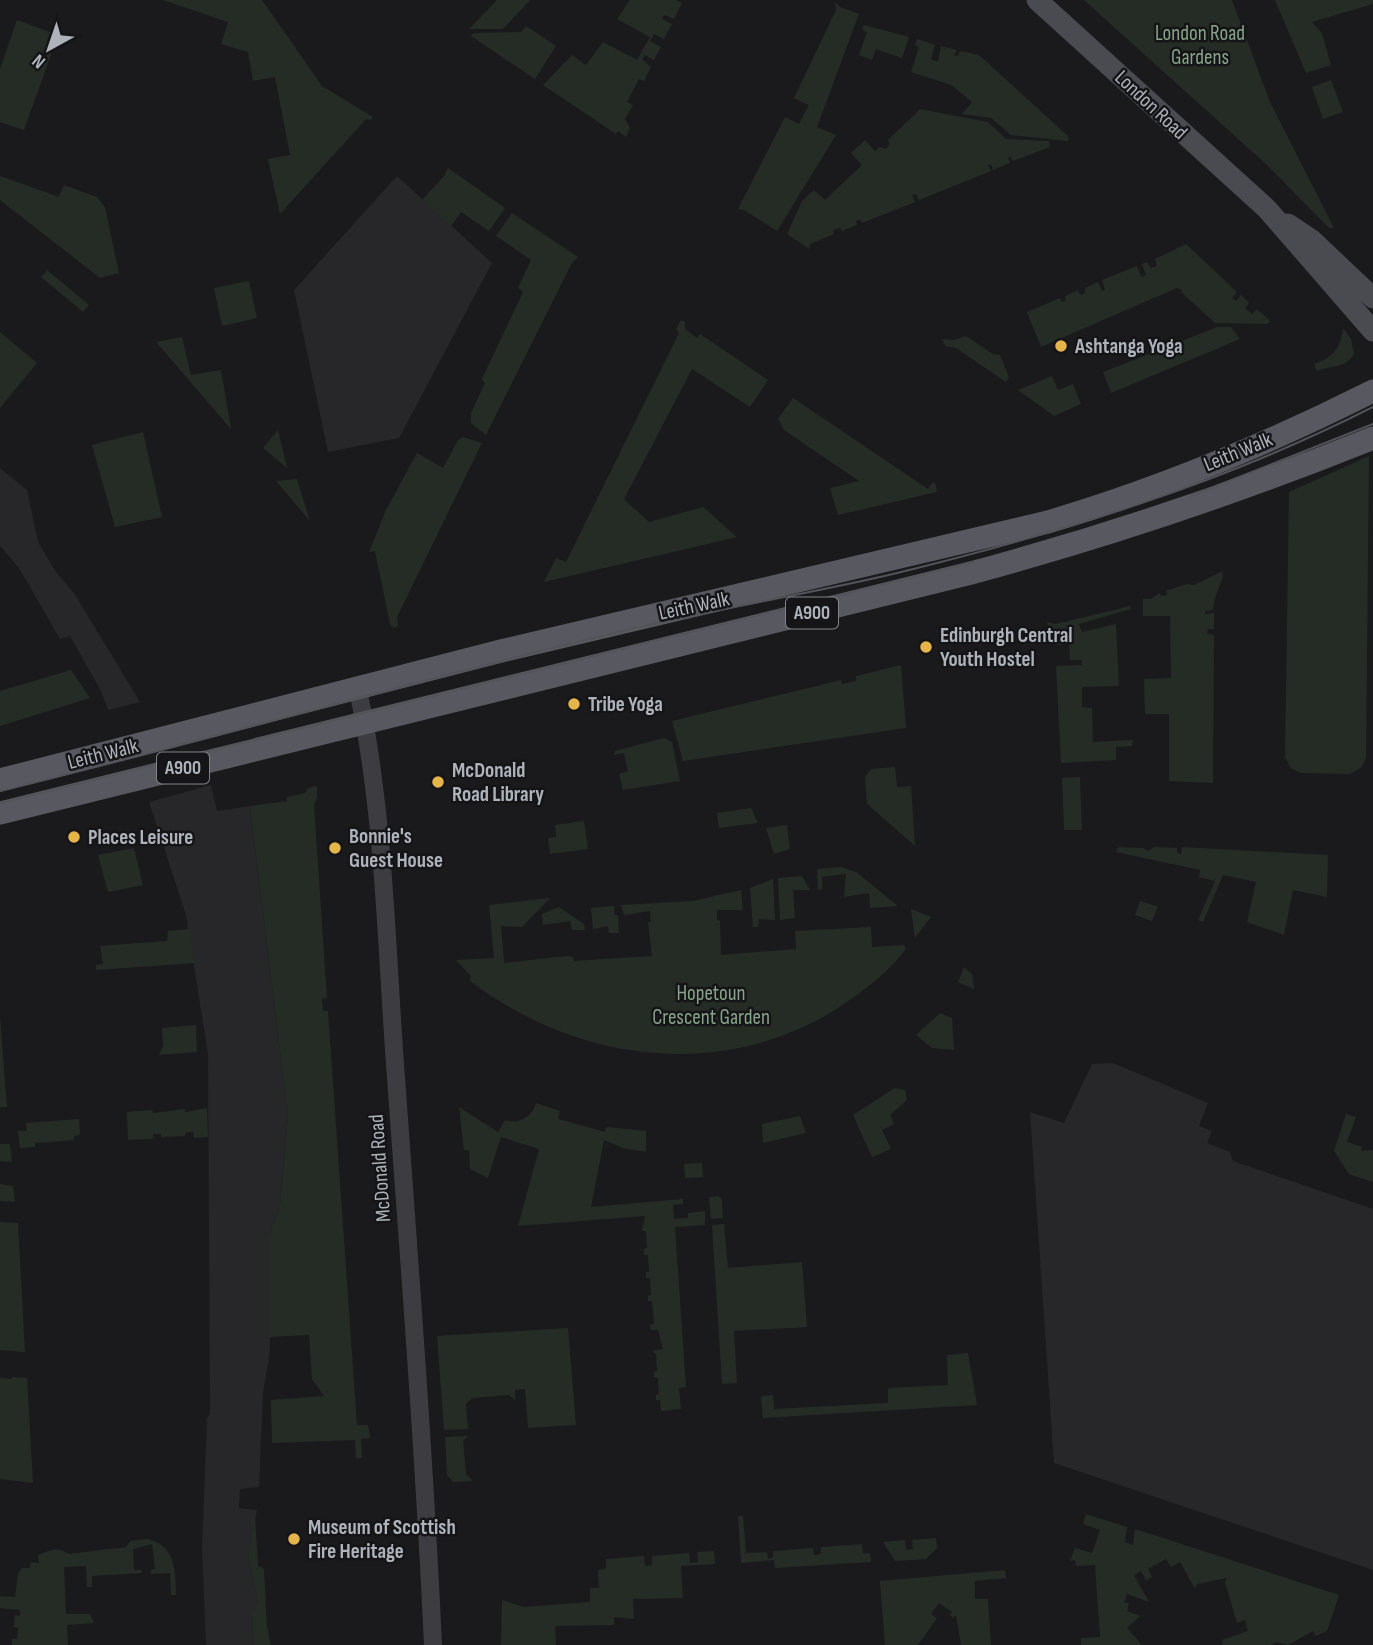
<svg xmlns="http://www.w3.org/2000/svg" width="1373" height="1645" font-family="'Sofia Sans Condensed',sans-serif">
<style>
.built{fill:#272629}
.green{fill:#252c26}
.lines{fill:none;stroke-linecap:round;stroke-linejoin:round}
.tertiary{stroke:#3c3c41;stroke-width:18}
.secondary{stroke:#4a4b51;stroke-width:21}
.primary{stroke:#585960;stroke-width:23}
.tram{stroke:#53545a;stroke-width:2}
.poi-dot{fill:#e5b44a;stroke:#151517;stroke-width:2.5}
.labels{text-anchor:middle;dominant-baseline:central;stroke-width:5;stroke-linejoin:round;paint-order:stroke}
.shield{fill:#151517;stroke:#80838a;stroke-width:2}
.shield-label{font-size:19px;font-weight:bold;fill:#aeb2bb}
.park-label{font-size:21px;fill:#87a489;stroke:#151517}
.street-label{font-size:21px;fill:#aeb2bb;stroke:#151517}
.poi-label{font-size:21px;font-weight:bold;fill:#aeb2bb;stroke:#151517;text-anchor:start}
</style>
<rect width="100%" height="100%" fill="#1a1a1c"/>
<!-- built -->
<path class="built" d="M397 176 492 263 399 438 328 452 294 290Z
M0 468 27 490 38 542 56 572 74 593 140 702 108 710 101 691 70 636 60 639 19 568 0 546Z
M211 785 217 811 250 806 288 1116 280 1205 269 1235 270 1351 263 1393 259 1487 240 1489 239 1508 257 1510 248 1556 258 1603 252 1615 254 1645H206L202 1548 207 1418 210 1414 208 1054 186 915 149 802Z
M1113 1063 1208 1103 1199 1126 1212 1131 1207 1143 1230 1152 1233 1161 1373 1209V1570L1054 1463 1030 1112 1064 1123 1092 1064Z"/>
<!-- green -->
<path class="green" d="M163 0H262L322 86 373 117 370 120 366 119 280 214 268 159 290 155 275 77 253 81 248 52 221 44 228 22Z
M497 0H530L503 29H469Z
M630 0H676L682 3 674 19 664 15 662 19 672 24 664 39 654 34 650 41 661 47 654 60 645 55 642 59 651 67 644 81 639 79 627 102 633 105 625 119 630 128 626 137 618 131 616 134 543 85 572 55 586 65 603 42 637 60 650 37 617 19Z
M1084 0H1232L1270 102 1334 228H1329L1267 165Z
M1275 0H1373V4L1312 22 1322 33 1331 65 1306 73Z
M835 2 840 7 859 14 817 127 836 135 777 231 744 210 738 209 785 117 799 124 809 105 794 98 836 10Z
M17 20 58 35 24 130 0 122V69Z
M864 25 909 37 902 58 876 49 872 60 859 55 867 32 862 30Z
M526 26 556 46 535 79 471 36 473 33 521 32Z
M917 39 935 45 931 59 938 62 941 46 957 50 954 55 958 56 960 51 979 55 1069 137 1068 141 1011 135 991 118 962 114 972 102 951 85 911 72 919 47 915 45Z
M1331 80 1343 112 1323 119 1312 87Z
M920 109 988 122 1006 139 1049 141 1050 147 1013 161 1010 156 1008 158 1010 163 993 170 991 164 988 165 991 171 919 200 916 194 912 195 915 202 862 223 860 219 856 221 857 225 842 231 840 228 833 230 834 234 810 244 809 249 787 234 802 201 814 190 825 200 862 165 851 153 865 140 875 151 880 147 886 149 890 144 888 140Z
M448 168 505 208 489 231 461 212 451 226 422 200 444 176Z
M0 176 59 197 64 185 97 197 105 207 119 273 100 278 0 200Z
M512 213 578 257 572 263 486 435 471 423V413L485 383 482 379 523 292 518 288 531 260 496 236Z
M1186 244 1237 292 1232 298 1236 301 1241 295 1249 303 1245 308 1252 314 1257 309 1270 321 1267 324 1215 323 1181 292 1182 290 1177 288 1041 347 1027 312 1060 298 1062 302 1066 300 1065 296 1078 290 1080 295 1085 293V288L1098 282 1102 291 1105 290 1102 280 1137 266 1141 277 1146 275 1142 264 1147 262 1151 268 1157 266 1155 259Z
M47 270 89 305 83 312 41 277Z
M249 281 257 318 222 326 214 288Z
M681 320 685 322V329L697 338 700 334 768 380 750 407 692 369 624 499 649 522 703 507 737 537 544 582 556 558 566 562 679 333 676 329Z
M1217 327H1231L1240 339 1111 393 1103 372Z
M1343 328 1351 339 1354 354C1345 369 1331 365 1317 371L1314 364C1333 357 1341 349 1343 328Z
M0 332 37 363 0 408Z
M966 336 993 354 1000 355 1009 377 1006 382 956 348 945 346 942 339 954 340Z
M182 337 191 375 221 370 231 429 156 342Z
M1052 376 1058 390 1073 384 1081 404 1054 416 1018 390Z
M793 398 928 489 933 482 936 485 937 492 838 515 830 488 859 481 784 430 778 419Z
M278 430 287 468 263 448Z
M143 432 162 517 115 527 92 445Z
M463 437 482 443 397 617 398 626 394 628 390 624 375 551 369 552 386 510 417 453 443 468 458 440Z
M1369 456 1366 758 1361 768 1350 774 1301 773 1291 768 1285 757 1289 492Z
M297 479 310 521 276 481Z
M1223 571C1223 585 1213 595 1213 610L1205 611V614L1214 613V629H1208L1207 634 1214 635 1213 783 1169 781V714H1145L1144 679 1171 678 1170 616H1143V599H1151L1160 593 1161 596 1167 595 1166 591 1187 584 1194 585Z
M1130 606 1131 609 1079 624 1082 632 1116 624 1119 686 1082 687V707L1092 708 1093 742 1133 740 1132 746 1116 747V760L1061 763 1056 666 1082 665V660H1070L1069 644 1055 645 1053 629 1048 626 1047 622 1056 624Z
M901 665 906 728 683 761 672 721 841 680 842 684 856 681V676Z
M71 670 90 698 0 726V691Z
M664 738 672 742 680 781 623 790 619 774 628 771 624 753 614 755 615 751Z
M895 767 897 787 911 786 915 846 867 804 865 777 871 769Z
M1080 777 1082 830H1064L1062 778Z
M317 786V797L314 805 327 998H322L323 1011H328L357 1425H368L370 1438 361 1439 362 1458H356L355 1440 272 1443 271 1400 324 1396 312 1379 309 1335 269 1337V1235L280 1205 288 1116 250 806 287 801V797L305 793 308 788Z
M751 808 758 823 719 828 717 813Z
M584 821 588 849 550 854 548 838 556 837 555 825Z
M787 825 790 849 774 854 766 828Z
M1118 847 1143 848 1148 851 1154 847 1177 848V853L1181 854 1182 847 1328 855 1327 897 1293 890 1284 935 1247 922 1256 882 1223 875 1203 922 1198 920 1215 881 1199 877 1200 870 1116 852Z
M134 848 143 885 108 892 98 855Z
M841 867 856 872 898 906 870 908 869 893 844 897 846 874 822 877V889L818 890 817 869Z
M802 876 810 890H793L795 918 780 920 778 878Z
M773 879 775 920 759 919 758 927H753L750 888Z
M741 890 743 910H717V920L720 921 721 955 796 949 795 931 871 927 872 947 904 945 906 949C888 973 863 991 838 1008 721 1082 577 1062 470 981L471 976 456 960 494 958 489 905 550 898 522 927 501 926 504 963 567 956 573 957 574 961 652 956 648 922H651L650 911 624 915 621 905 693 901Z
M1140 901 1158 907 1152 921 1135 915Z
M614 906V915H618L619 933H609L608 926 593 929 591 908Z
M559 907 584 924 585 930H572L570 921 543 925 542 914Z
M911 909 931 917 915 938Z
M189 929 195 963 96 970V965L103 964 100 946 167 941 168 931Z
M964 967 972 974 974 989 958 982Z
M940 1013 952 1018 954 1050 932 1048 916 1035Z
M0 1017 7 1107H0Z
M196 1025 197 1052 159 1055 163 1046 162 1028Z
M895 1088 905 1090 907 1100 890 1115 894 1124 882 1130 891 1149 872 1157 853 1115Z
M536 1103 560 1111 558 1119 605 1132 606 1127 646 1131V1152L623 1148 604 1140 591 1207 683 1199V1204L673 1205 674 1219 688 1218V1213L705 1211V1225L675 1227 686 1387 679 1388 681 1409 661 1411 660 1400H656V1395L659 1394 658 1378 654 1377V1372L657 1371 656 1354 652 1351 663 1349 658 1330H651L650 1325 654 1324 652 1301H648V1296L651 1295 650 1278H646V1272H649L648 1255H644V1249L647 1248 646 1231H642L645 1216 518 1226 539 1149 501 1137 488 1178 470 1169 469 1151 464 1150 459 1107 498 1132 505 1120C520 1124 531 1118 536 1103Z
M207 1108 208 1137 194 1138 193 1132H186L185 1136 161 1137V1134H153V1139L128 1140 127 1112 152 1110 153 1113 185 1109V1112Z
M1346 1114 1356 1117 1347 1142 1362 1147 1361 1151 1373 1150V1182L1349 1174 1334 1151Z
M800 1116 806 1133 763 1143 762 1124Z
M79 1119 80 1135 74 1136V1140L35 1143V1147L20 1148 18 1131H27L26 1123Z
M0 1144H10L12 1162 0 1161Z
M702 1163 703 1177 685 1178 684 1164Z
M0 1184 13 1186 15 1202 0 1201Z
M718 1196 722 1200 723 1218 711 1219 709 1197Z
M0 1222 18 1223 25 1352 0 1350Z
M724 1224 728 1268 802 1262 807 1327 734 1331 737 1383 722 1384 712 1225Z
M568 1328 576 1425 528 1428 525 1389 515 1390V1400L509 1395 472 1398 466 1404 468 1429 444 1430 437 1336Z
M968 1353 977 1405 763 1418 761 1396 773 1395 774 1409 888 1403V1388L948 1385 947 1355Z
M12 1377 27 1378 33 1483 0 1479V1378L12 1379Z
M468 1436 463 1441 466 1474 473 1481 453 1482 447 1475 445 1437Z
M1086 1514 1127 1527 1125 1542 1133 1545 1135 1529 1339 1595 1327 1631 1316 1636 1313 1631 1288 1645 1276 1642 1271 1645H1223L1222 1640 1248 1631 1245 1620 1237 1623 1225 1582 1227 1578 1197 1584 1195 1589 1180 1562 1171 1567 1166 1559 1148 1569 1152 1577 1146 1581 1141 1571 1134 1575 1149 1602 1127 1594 1124 1602 1129 1604 1127 1611 1140 1616 1127 1628 1142 1645H1081V1638L1100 1637 1095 1565 1076 1566 1075 1560 1070 1561 1075 1548 1092 1553 1100 1530 1083 1524Z
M255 1516 258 1566 264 1569 267 1627 271 1645H254L252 1615 258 1603 248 1556Z
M738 1516H743L746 1553 767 1552 768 1559 773 1558V1551L813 1548 814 1555 821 1554V1547L862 1544 863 1553H870L871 1562 775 1568 774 1560 741 1563Z
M936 1538 937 1548 926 1559 895 1561 883 1542 905 1540 906 1550 913 1549 912 1540Z
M147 1539C176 1546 175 1569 176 1595H171L170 1573 151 1574V1570L155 1569 152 1544 133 1549 134 1570H141L142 1573 92 1576V1587H87L86 1566 64 1567 66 1614H90L94 1623 67 1625 68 1645H12V1639H17L18 1628 14 1627 15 1615 20 1616V1610L0 1608V1596L15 1597 18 1574 22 1568H30L31 1562 39 1563 38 1555C51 1550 57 1546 69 1554L126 1547 130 1541Z
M714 1551 715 1564 681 1566 683 1598 633 1599 634 1619 614 1617V1625L555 1626 556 1645H501L502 1600 523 1607 590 1602V1588H599L598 1570 606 1569V1559L644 1556 645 1566 652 1565V1556L689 1553 690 1563 698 1562 697 1552Z
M1005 1570 1006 1578 975 1581V1599H988L991 1645H961L956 1615 953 1618 950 1615 952 1612 939 1603 931 1614 937 1618 918 1645H885L880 1581Z"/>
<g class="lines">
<!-- tertiary -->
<path class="tertiary" d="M358 690C384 811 386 940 395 1064 409 1257 424 1451 433 1645"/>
<!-- secondary -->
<path class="secondary" d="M1037 0 1267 209 1373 331
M1288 224 1312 240 1373 298"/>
<!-- primary -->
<path class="primary" d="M0 780 501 651 1048 522C1159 489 1270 443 1373 391
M0 813 971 573C1108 536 1242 491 1373 438"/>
<!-- tram -->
<path class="tram" d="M1191 496 1373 424
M0 791C209 740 416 680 626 630 714 609 804 595 893 574 1057 534 1222 484 1373 407
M0 803 973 562"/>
</g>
<!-- markers -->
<g class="poi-dot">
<circle cx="1061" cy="346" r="7"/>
<circle cx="926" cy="647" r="7"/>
<circle cx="574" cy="704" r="7"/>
<circle cx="438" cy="782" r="7"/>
<circle cx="74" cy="837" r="7"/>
<circle cx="335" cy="848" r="7"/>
<circle cx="294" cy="1539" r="7"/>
</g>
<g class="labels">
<!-- shield labels -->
<g class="shield">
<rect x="786" y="597.5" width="52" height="31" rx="5"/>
<rect x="157" y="752.5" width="52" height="31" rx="5"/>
</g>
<g class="shield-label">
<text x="812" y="613">A900</text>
<text x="183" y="768">A900</text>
</g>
<!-- park labels -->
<g class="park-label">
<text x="1200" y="33">London Road<tspan x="1200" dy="24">Gardens</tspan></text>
<text x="711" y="993">Hopetoun<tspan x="711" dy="24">Crescent Garden</tspan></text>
</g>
<!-- street labels -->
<g class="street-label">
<text transform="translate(1151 105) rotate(43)">London Road</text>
<text transform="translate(1238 452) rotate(-22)">Leith Walk</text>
<text transform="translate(694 606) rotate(-12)">Leith Walk</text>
<text transform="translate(103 754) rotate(-14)">Leith Walk</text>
<text transform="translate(380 1168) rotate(-94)">McDonald Road</text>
</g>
<!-- poi labels -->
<g class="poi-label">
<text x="1075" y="346">Ashtanga Yoga</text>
<text x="940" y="635">Edinburgh Central<tspan x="940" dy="24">Youth Hostel</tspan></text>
<text x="588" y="704">Tribe Yoga</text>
<text x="452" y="770">McDonald<tspan x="452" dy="24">Road Library</tspan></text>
<text x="349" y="836">Bonnie's<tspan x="349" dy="24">Guest House</tspan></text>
<text x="88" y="837">Places Leisure</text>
<text x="308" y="1527">Museum of Scottish<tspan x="308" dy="24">Fire Heritage</tspan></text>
</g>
</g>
<!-- north arrow -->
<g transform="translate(49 49) rotate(220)" stroke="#151517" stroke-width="5" paint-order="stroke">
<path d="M0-5L12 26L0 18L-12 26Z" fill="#aeb2bb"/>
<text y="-10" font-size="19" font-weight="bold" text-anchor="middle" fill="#aeb2bb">N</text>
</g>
</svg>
